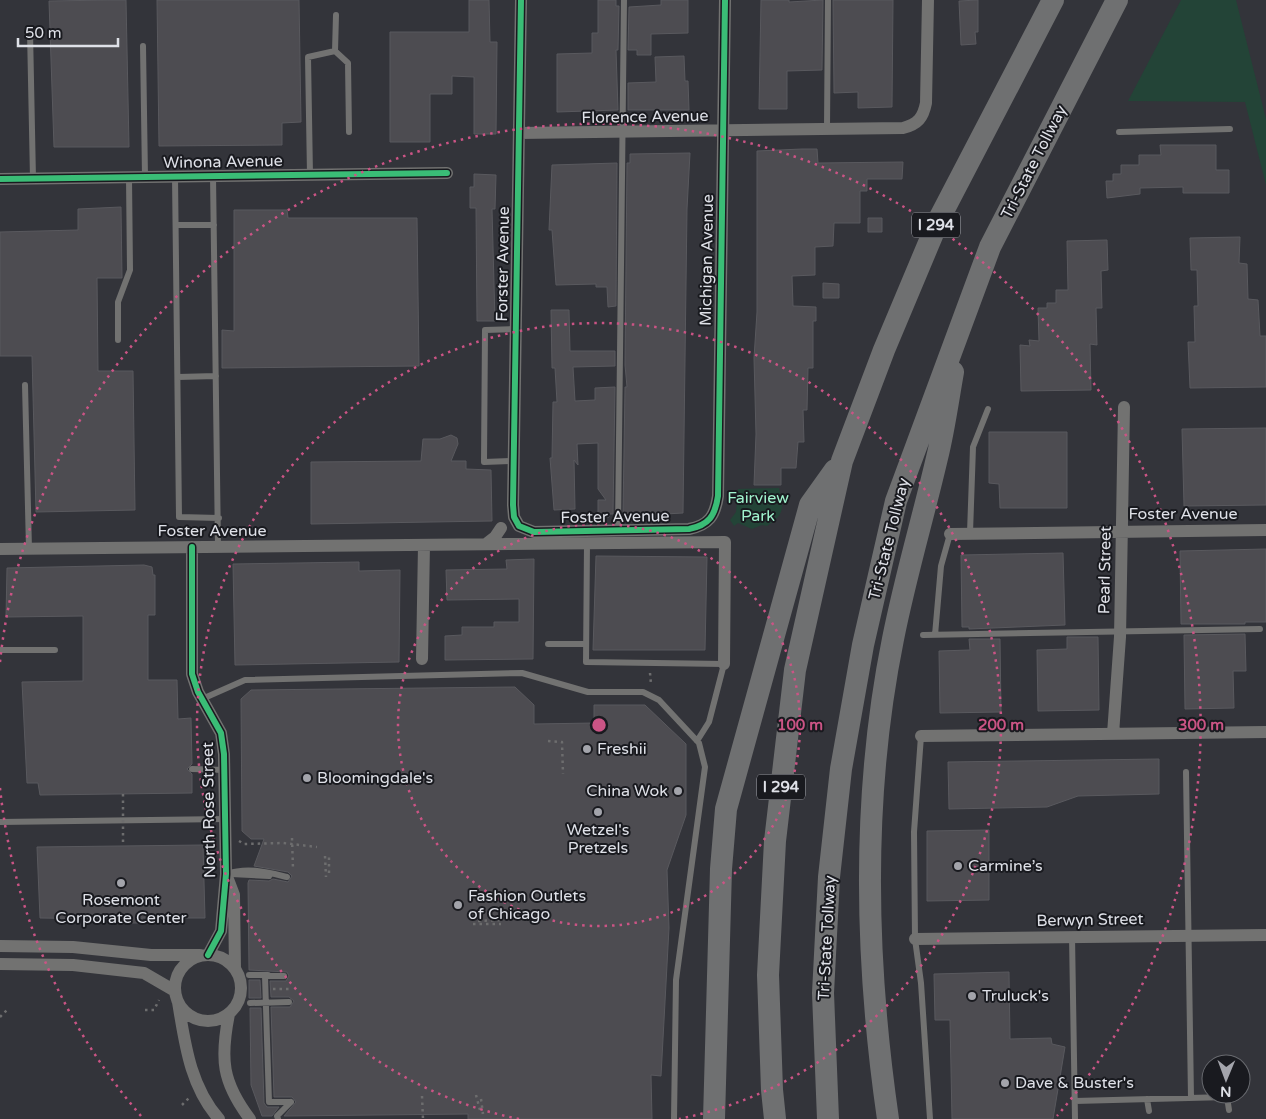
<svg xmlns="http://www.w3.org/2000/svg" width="1266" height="1119" font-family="'Varela Round',sans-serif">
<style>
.green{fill:#234437}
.building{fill:#4d4c51;stroke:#59595e}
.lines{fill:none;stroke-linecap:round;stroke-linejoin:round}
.path{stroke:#6d6d6e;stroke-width:2.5;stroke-dasharray:2.5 4;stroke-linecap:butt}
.lane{stroke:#727271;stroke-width:6}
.street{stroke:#727271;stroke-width:12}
.highway{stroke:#6f7071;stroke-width:22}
.path-bridge{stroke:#6d6d6e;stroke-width:2.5;stroke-dasharray:2.5 4;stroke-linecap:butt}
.cycleway-casing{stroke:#191a1f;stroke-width:9}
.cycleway{stroke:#3abd76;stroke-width:6}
.ring{fill:none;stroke:#cb5485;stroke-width:2.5;stroke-dasharray:2.5 5}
.poi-dot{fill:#a3a4ab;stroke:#191a1f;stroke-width:2}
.labels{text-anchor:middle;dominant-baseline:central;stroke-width:4;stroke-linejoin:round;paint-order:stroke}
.shield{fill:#191a1f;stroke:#a4a5ac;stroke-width:1}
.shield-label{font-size:15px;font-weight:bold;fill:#dfe1e8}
.street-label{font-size:16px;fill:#dfe1e8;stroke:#191a1f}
.park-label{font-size:16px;fill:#a0f4ce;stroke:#191a1f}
.poi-label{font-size:16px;fill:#dfe1e8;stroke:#191a1f;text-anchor:start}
.centre{fill:#cb5485;stroke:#191a1f;stroke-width:2.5}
.ring-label{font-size:15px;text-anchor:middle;font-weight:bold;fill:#cb5485;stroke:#191a1f;stroke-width:4;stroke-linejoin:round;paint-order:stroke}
</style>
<rect width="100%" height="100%" fill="#33343a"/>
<!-- green -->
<path class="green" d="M1181 0H1236L1266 119V185L1245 102 1128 101Z
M779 488C784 508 785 514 767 526L762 525 752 529 738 523 734 526 730 520 736 512 738 489Z"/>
<!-- building -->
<path class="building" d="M111 0H126L129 147H54L49 1Z
M157 0H299L301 122 282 123V145L159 146Z
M469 0H489L490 42H497L496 134H474V77L452 76V94H430V142H390V32H469Z
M598 0H616V6H619L618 50H616L618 110 557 112V54L592 53V33H598Z
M661 0H688V33L651 34V55H637V50H628L629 7 661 5Z
M761 0H789V2L823 0 822 70 787 71V109H759Z
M833 0H893L892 107 858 108V92L834 93Z
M978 0V32H975L976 44 961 45 959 1Z
M684 56 685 81H688L689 110H628V83L656 82 655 57Z
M1160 145H1216V170H1229V193H1183V187L1140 188V194L1107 198 1106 181H1113V174H1121V165H1139V155H1161Z
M802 149H817L818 163 903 162 902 179H867V191H860V223H834L833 246 815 247V275L792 276 793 306 816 307V321H813V368H808L807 410H803L804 442H798L796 468H781V485H754L756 434 754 358 757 312V151Z
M690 153 687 209 683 513 665 514V520H652V513L623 514 625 387H627L625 365 627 163H630V154Z
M617 163 616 306 608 307 607 287H596V284L556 285 552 230H549L552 165Z
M474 174 496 175 495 209H492L495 321H477L476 208H470V187H474Z
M121 207 122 278H97L98 371H133L135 510 36 512 32 356H0V232L78 230V209Z
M234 210H287L288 218H417L419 366 222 368V330L234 331Z
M868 218H882V232H868Z
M1240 237 1239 263 1247 264 1248 299 1258 300 1260 336H1266V387L1190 388 1188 342H1195L1194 306H1198L1197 270H1191L1190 238Z
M1107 240 1108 270 1101 271 1102 308H1096L1097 345 1090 344 1091 390 1021 391 1020 345 1030 346 1029 340 1039 341 1038 308H1047V303H1056V290H1068L1067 241Z
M823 283 839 284V298H823Z
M551 310H569L570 351H615V366L573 367 575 401 595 400V388L615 387 613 514H609V517H598V500H606L598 489V443L577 444 578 465 574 460 575 509 554 510 550 458H552L553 402H557L555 368H552Z
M1266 428V505L1184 506 1182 429Z
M989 432H1067V508H1000L999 484 989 483Z
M451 435 457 438 458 444 451 461H466V469L491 470 492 521 311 524V462L421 461 423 439H440Z
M1266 549V622H1245V624H1181L1180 551Z
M1063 553 1065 625 969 629V627H962L961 555Z
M596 556 707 557 705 650H593Z
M534 559 533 659 445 660V636L462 635V627H494V622H519V599L447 600 446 570 507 569 506 560Z
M359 562V571L400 570 399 662 235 665 233 564Z
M144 565 152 567 153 575H155V615H148V680H177L178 719 191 718 192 764 187 769 192 774V793L40 795 38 783H27L22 682 83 681V616L6 617 7 568Z
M1245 634 1246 671H1233L1234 708 1185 709 1184 635Z
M1067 637H1098L1099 710 1038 711 1037 650 1067 649Z
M969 639H1000L1001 712 940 713 939 651 970 650Z
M515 687 534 705V724L594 723V705H645L686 744V815L667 870 669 928 661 1076 651 1075 652 1119H468V1114L284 1116 296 1102 292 1097H274L271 1007H290L294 1001 289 997H271L270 981H286L289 976 287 972 249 970 248 883 249 880 269 881 273 879 288 882 292 876 288 872 254 866 264 839H251L242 831 241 699 251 690Z
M1159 759V794L1078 796 1047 807 949 809 948 762Z
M989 830V900L927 901V831Z
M203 845 205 918H142V923H114V919L40 918 37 847Z
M1009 972 1010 1039 1051 1038 1052 1044 1065 1047 1053 1119H952L950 1020H935L934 974Z
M249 980H260L261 998H249Z
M250 1008H261L264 1103 267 1107H279L272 1116H262L251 1085Z"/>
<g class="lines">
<!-- path -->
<path class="path" d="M650 673 651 684
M548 741 562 742 563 774
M292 838 293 869
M239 841 244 844 283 843 317 847
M325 856 326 877
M329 873V855
M478 921 501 920
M473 924H501
M273 989H289
M145 1010H154L159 1000
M0 1017 7 1010
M476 1095 481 1114
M422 1096 423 1119
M481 1099 483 1114
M182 1105 189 1098"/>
<!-- lane -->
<path class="lane" d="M30 31 33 179
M143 46 145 177
M335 51 348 63 349 132
M827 128 828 0
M1119 132 1230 129
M310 175 308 57 335 51 336 15
M213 176 218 547
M175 177 179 517 219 518
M176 225H214
M118 340V302L130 270 129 178
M178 377 216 376
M25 385 29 549
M513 461 484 462 485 330 516 329
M618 531 624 0
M970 533 973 447 988 409
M587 544 586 662 724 664 709 722 697 741
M923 635 1260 629
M935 635 941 566 950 534
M548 644H586
M0 650H55
M202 699 245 680 522 673 588 692H643L659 700 699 743 705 767 676 980 674 1119
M921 736 914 832 915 939 921 983 930 1119
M192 769 225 770
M1186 772 1191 1098
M0 822 226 819
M226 874C248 867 266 872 287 877
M231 874 269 876
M1072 936 1075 1119
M249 975H268
M284 976H265L269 1102H291
M250 1003 289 1002
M1147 1099 1149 1111
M1075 1101 1227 1097 1229 1110
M278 1119 277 1116 291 1102"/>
<!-- street -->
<path class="street" d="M521 0 513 505 514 517 519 526 534 532 689 529C709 525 715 516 718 496L725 0
M519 133 903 128C918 124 923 118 926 103L928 0
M0 179 447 173
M950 534 1266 530
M486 544 495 537 501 528
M192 547V674L198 692 221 733 224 754 226 874 221 931 208 955
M0 549 725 542 724 664
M422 659 424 545
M1113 734 1120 637 1124 407
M921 736 1266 732
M226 874 234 895 235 969
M915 939 1266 935
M0 946 73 947 151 955H200
M175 988a33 33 0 1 1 66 0a33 33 0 1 1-66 0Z
M0 964 73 965 144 973 175 991
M178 1002C185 1044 190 1086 219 1119
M229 1014C220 1059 222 1082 250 1119"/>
<!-- highway -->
<path class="highway" d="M714 1119 721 869 726 809 810 505 835 470
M775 1119 772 1090 768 975 775 841 795 670 842 461 884 350 939 219 1053 0
M828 1119 823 993 829 877 841 769 863 645 896 501 990 247 1117 0
M888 1119C865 960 861 797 893 639 905 578 923 518 937 458 944 430 948 400 953 372"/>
<!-- path-bridge -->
<path class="path-bridge" d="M123 794V846"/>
<defs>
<path id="cycleway" d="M521 0 513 505 514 517 519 526 534 532 689 529C709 525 715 516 718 496L725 0
M0 179 447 173
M192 547V674L198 692 221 733 224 754 226 874 221 931 208 955"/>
</defs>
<!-- cycleway casing -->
<use href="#cycleway" class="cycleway-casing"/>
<!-- cycleway -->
<use href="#cycleway" class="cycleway"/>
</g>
<!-- distance rings -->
<g class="ring">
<circle cx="599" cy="725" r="201"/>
<path d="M519 1119A402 402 0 1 1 679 1119"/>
<path d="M141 1116A602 602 0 0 1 0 788M0 662A602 602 0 1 1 1057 1116"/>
</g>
<!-- markers -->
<g class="poi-dot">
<circle cx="587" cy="749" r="5"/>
<circle cx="307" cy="778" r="5"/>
<circle cx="678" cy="791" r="5"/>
<circle cx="598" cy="812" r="5"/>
<circle cx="958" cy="866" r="5"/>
<circle cx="121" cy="883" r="5"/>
<circle cx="458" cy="905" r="5"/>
<circle cx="972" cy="996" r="5"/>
<circle cx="1005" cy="1083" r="5"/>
</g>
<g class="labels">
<!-- shield labels -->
<g class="shield">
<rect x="912" y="212.5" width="48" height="25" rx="4"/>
<rect x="757" y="774.5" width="48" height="25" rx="4"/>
</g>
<g class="shield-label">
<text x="936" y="225">I 294</text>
<text x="781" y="787">I 294</text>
</g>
<!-- street labels -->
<g class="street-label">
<text transform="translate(645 117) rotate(-1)">Florence Avenue</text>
<text transform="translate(223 162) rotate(-1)">Winona Avenue</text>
<text transform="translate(1034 162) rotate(-63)">Tri-State Tollway</text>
<text transform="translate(707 260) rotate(-89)">Michigan Avenue</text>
<text transform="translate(503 264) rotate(-89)">Forster Avenue</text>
<text x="1183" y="514">Foster Avenue</text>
<text transform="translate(615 517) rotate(-1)">Foster Avenue</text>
<text x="212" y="531">Foster Avenue</text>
<text transform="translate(889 539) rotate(-76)">Tri-State Tollway</text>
<text transform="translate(1105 570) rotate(-89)">Pearl Street</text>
<text transform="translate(209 810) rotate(-91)">North Rose Street</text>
<text transform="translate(1090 920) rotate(-1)">Berwyn Street</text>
<text transform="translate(827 938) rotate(-87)">Tri-State Tollway</text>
</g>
<!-- park labels -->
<g class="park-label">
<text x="758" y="498">Fairview<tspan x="758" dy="18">Park</tspan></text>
</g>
<!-- poi labels -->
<g class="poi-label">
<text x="597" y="749">Freshii</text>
<text x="317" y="778">Bloomingdale's</text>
<text x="668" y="791" text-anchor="end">China Wok</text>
<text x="598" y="830" text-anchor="middle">Wetzel's<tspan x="598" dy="18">Pretzels</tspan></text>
<text x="968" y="866">Carmine’s</text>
<text x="468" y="896">Fashion Outlets<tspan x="468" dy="18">of Chicago</tspan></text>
<text x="121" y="900" text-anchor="middle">Rosemont<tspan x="121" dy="18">Corporate Center</tspan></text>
<text x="982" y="996">Truluck's</text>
<text x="1015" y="1083">Dave &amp; Buster's</text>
</g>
</g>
<circle cx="599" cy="725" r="8" class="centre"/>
<g class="ring-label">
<text x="800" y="730">100 m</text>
<text x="1001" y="730">200 m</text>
<text x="1201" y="730">300 m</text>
</g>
<!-- north arrow -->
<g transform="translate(1226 1079) rotate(181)"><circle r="24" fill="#191a1f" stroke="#686a6f"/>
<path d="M0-4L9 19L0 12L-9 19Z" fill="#a3a4ab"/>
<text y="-8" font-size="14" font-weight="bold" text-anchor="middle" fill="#dfe1e8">N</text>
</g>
<!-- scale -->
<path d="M18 38v8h100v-8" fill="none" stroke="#dfe1e8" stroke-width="2.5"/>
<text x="25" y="38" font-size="15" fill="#dfe1e8" stroke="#191a1f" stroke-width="4" paint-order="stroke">50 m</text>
</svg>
